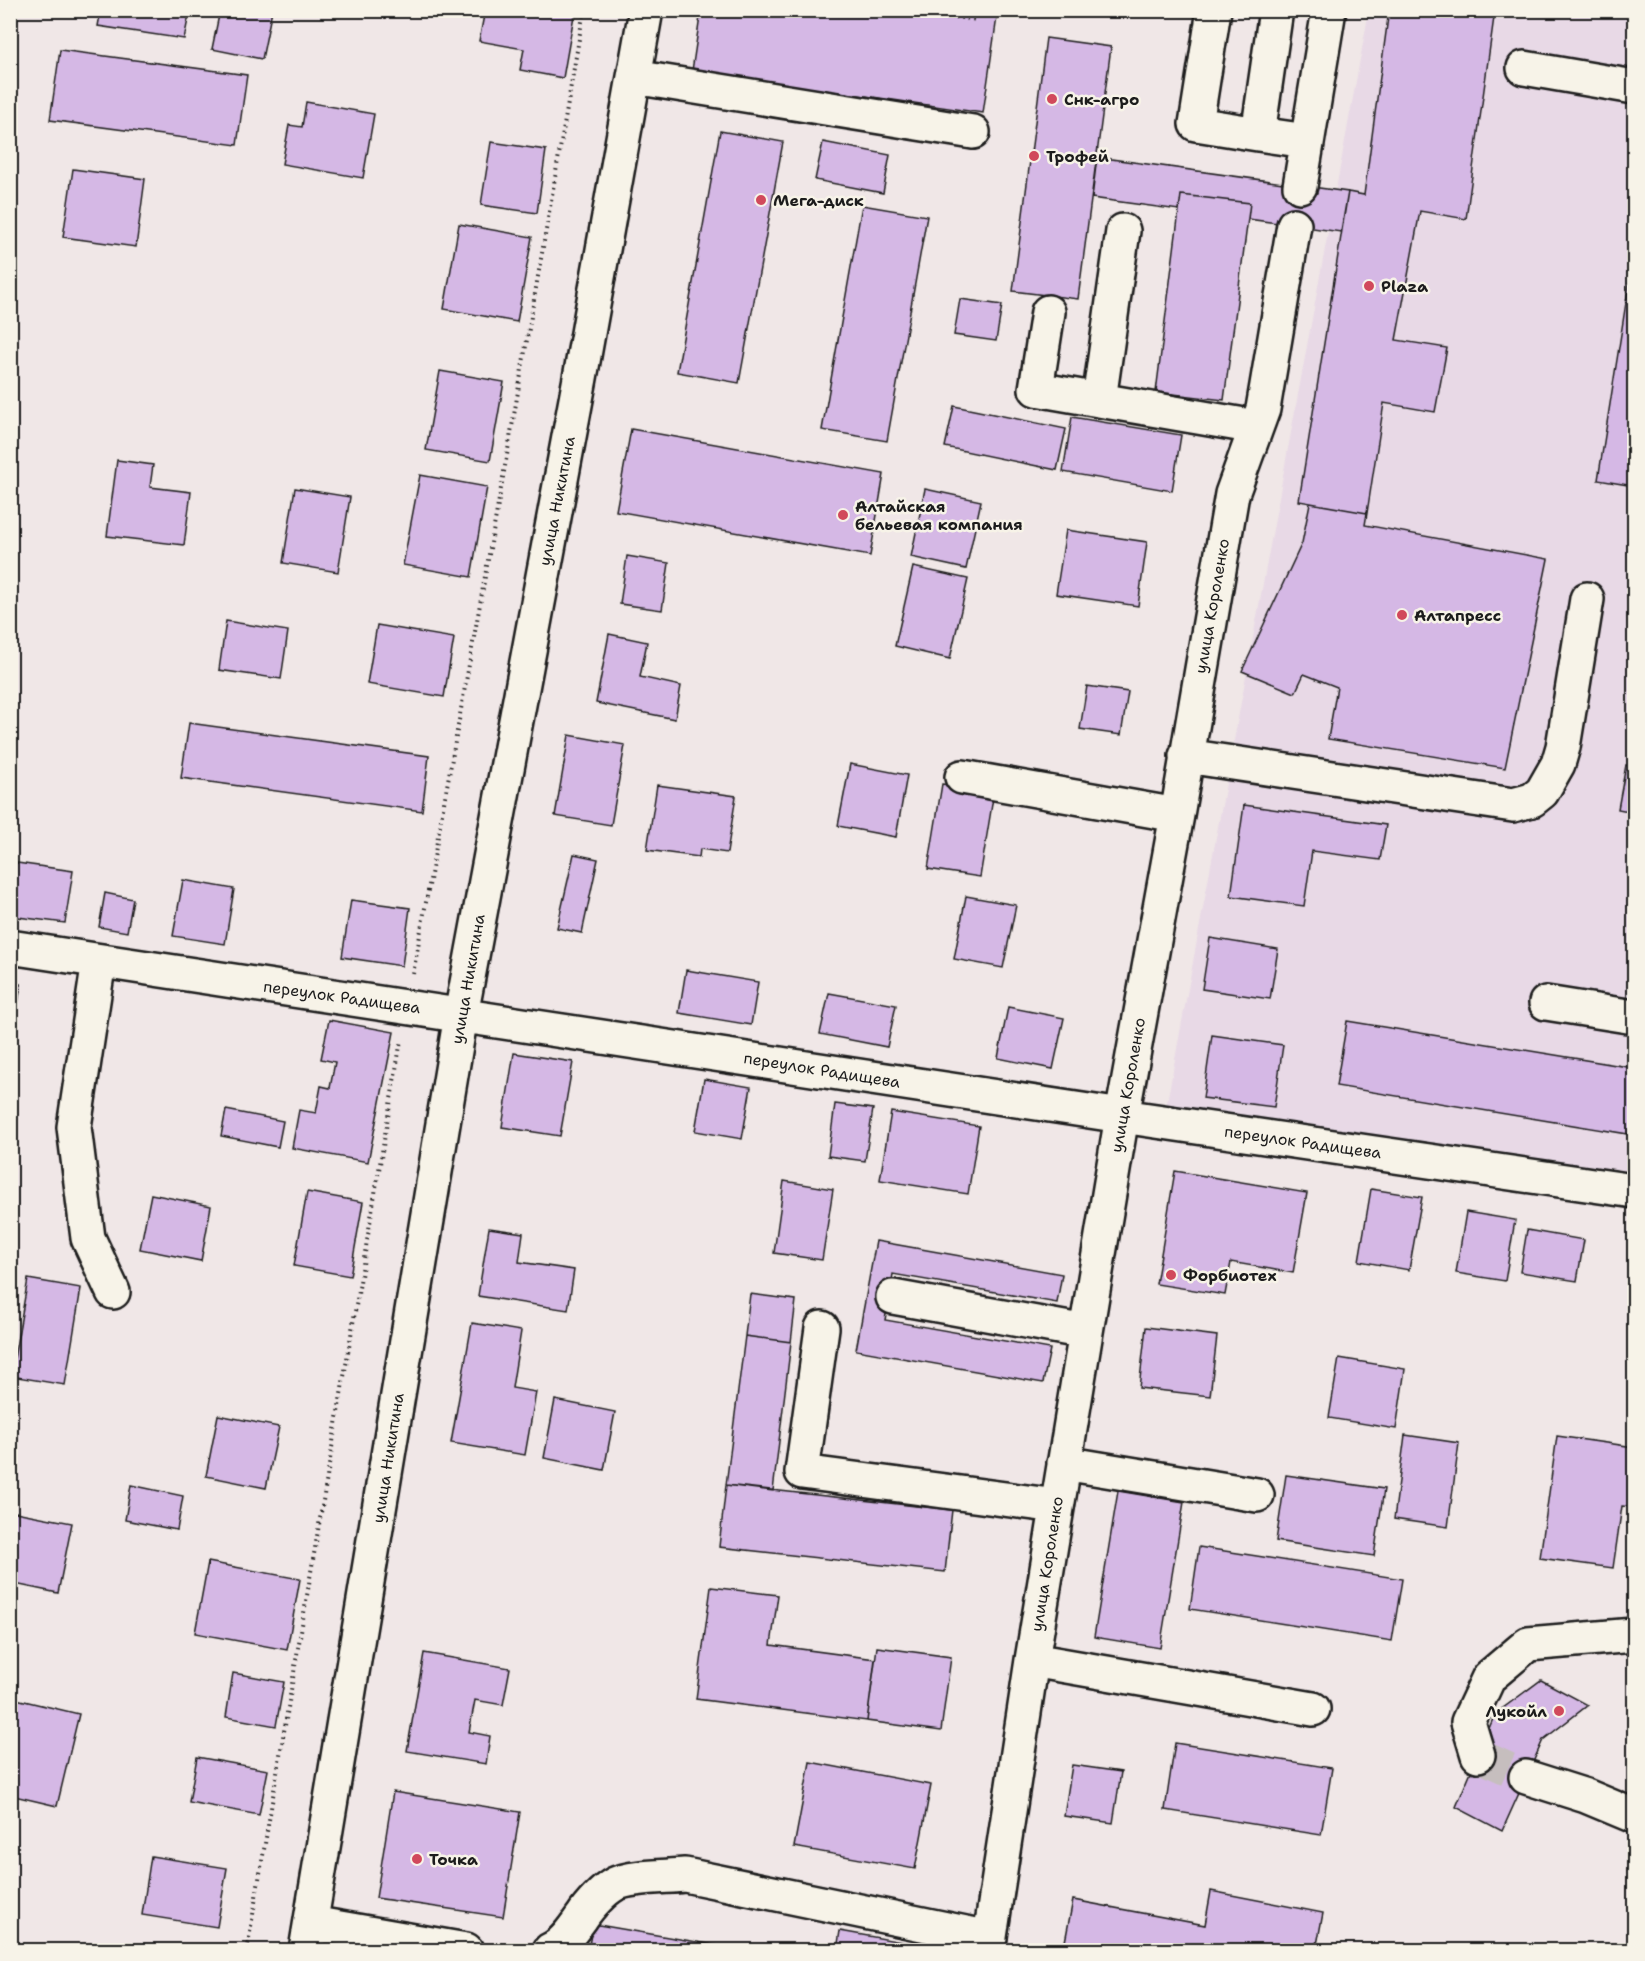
<svg xmlns="http://www.w3.org/2000/svg" width="1645" height="1961" font-family="'Shantell Sans',sans-serif">
<style>
.built{fill:#e8d9e6}
.building{fill:#d5b8e5;stroke:#1c1c1c;stroke-width:1.5}
.lines{fill:none;stroke-linecap:round;stroke-linejoin:round}
.minor-tunnel{stroke:#c6bebe;stroke-width:33;stroke-dasharray:33 16;stroke-linecap:butt}
.minor-casing{stroke:#1c1c1c;stroke-width:38}
.path{stroke:#1c1c1c;stroke-width:4;stroke-dasharray:1.5 4.5;stroke-linecap:butt}
.minor{stroke:#f7f3e8;stroke-width:33}
.poi-dot{fill:#d1495b;stroke:#f7f3e8;stroke-width:2}
.labels{text-anchor:middle;dominant-baseline:central;stroke-width:5;stroke-linejoin:round;paint-order:stroke}
.poi-label{font-size:16px;font-weight:bold;fill:#1c1c1c;stroke:#f7f3e8;text-anchor:start}
.street-label{font-size:16px;fill:#1c1c1c;stroke:#f7f3e8}
</style>
<rect width="100%" height="100%" fill="#f0e7e7"/>
<filter id="ink" filterUnits="userSpaceOnUse"><feTurbulence type="fractalNoise" baseFrequency=".0167" numOctaves="2"/><feDisplacementMap in="SourceGraphic" scale="12" xChannelSelector="R" yChannelSelector="G"/><feConvolveMatrix kernelMatrix="1 2 1 2 8 2 1 2 1" color-interpolation-filters="sRGB"/></filter>
<g filter="url(#ink)">
<!-- built -->
<path class="built" d="M1369 11H1634V1173L1166 1108Z"/>
<!-- building -->
<path class="building" d="M101 10H190L184 39 98 26Z
M220 10H272L262 59 212 49Z
M485 10H575L563 78 520 70 524 49 479 41Z
M701 10H998L983 113 692 71Z
M1389 10H1495L1466 219 1420 211 1396 340 1447 348 1435 412 1384 403 1367 513 1299 501 1348 192 1364 195Z
M1046 38 1111 47 1078 299 1013 291Z
M60 50 247 75 237 145 50 120Z
M306 102 374 114 363 178 282 164 289 125 302 127Z
M720 131 783 142 739 383 677 372Z
M491 142 546 150 537 213 481 205Z
M823 142 890 155 883 193 815 180Z
M1097 157 1348 192 1341 232 1248 219 1250 203 1181 195 1179 210 1092 198Z
M73 169 145 179 136 247 63 237Z
M1181 195 1250 203 1224 400 1156 392Z
M862 205 927 216 887 441 822 430Z
M459 224 532 237 517 322 444 309Z
M1634 252V486L1598 480Z
M960 299 1002 305 996 341 954 335Z
M440 371 504 382 490 461 426 450Z
M954 406 1066 429 1057 470 945 447Z
M1072 417 1181 435 1172 491 1063 472Z
M631 429 884 474 870 556 616 511Z
M117 460 153 465 150 487 191 492 184 545 107 536Z
M420 475 487 487 471 577 403 565Z
M295 488 350 497 338 572 283 563Z
M925 489 981 501 966 569 911 557Z
M1310 503 1367 513 1365 525 1548 559 1505 768 1328 739 1337 687 1304 674 1295 693 1242 671 1302 543Z
M1066 530 1147 542 1138 606 1056 594Z
M627 556 669 563 662 610 620 604Z
M913 567 968 579 950 659 895 646Z
M226 621 288 631 281 679 219 670Z
M377 625 454 638 444 697 367 684Z
M609 634 647 642 640 677 681 686 675 719 596 703Z
M1087 686 1128 692 1121 735 1080 729Z
M189 723 429 756 422 811 181 778Z
M569 735 625 745 611 825 555 816Z
M850 764 907 775 896 837 838 826Z
M1626 765 1634 767V812L1618 809Z
M942 784 994 792 980 877 928 869Z
M657 785 736 796 727 853 700 849 699 857 647 850Z
M1244 805 1386 825 1380 860 1312 851 1304 906 1231 896Z
M574 854 598 859 582 933 557 928Z
M10 862 73 871 65 923 10 916Z
M183 880 234 889 225 944 173 936Z
M105 893 133 899 127 932 99 927Z
M966 896 1016 905 1003 968 954 959Z
M351 900 410 908 402 966 342 957Z
M1210 938 1278 949 1270 999 1202 989Z
M686 970 758 982 751 1025 679 1013Z
M10 983 21 984 10 1056Z
M829 993 896 1005 887 1047 820 1034Z
M1008 1007 1064 1018 1053 1069 998 1058Z
M329 1020 394 1032 368 1162 292 1148 299 1110 316 1113 321 1086 330 1088 335 1062 321 1059Z
M1347 1021 1634 1068V1135L1336 1086Z
M1212 1035 1283 1045 1274 1107 1203 1098Z
M514 1053 573 1062 560 1136 502 1127Z
M704 1079 751 1087 742 1139 695 1131Z
M835 1104 873 1109 865 1161 828 1156Z
M226 1110 283 1121 278 1147 221 1136Z
M891 1112 979 1126 968 1194 880 1180Z
M1175 1171 1307 1193 1293 1273 1231 1262 1225 1295 1156 1284Z
M784 1181 833 1189 822 1260 774 1253Z
M1371 1189 1422 1197 1409 1270 1359 1261Z
M307 1192 363 1202 350 1276 294 1266Z
M151 1194 211 1206 201 1261 140 1249Z
M1466 1212 1515 1220 1505 1281 1456 1273Z
M489 1228 523 1233 519 1262 574 1270 568 1310 478 1296Z
M1527 1230 1584 1240 1577 1281 1520 1272Z
M876 1241 1062 1274 1057 1303 893 1274 885 1320 1050 1349 1043 1383 856 1350Z
M28 1279 81 1288 65 1385 11 1376Z
M750 1294 796 1300 791 1342 745 1336Z
M472 1323 521 1331 512 1388 536 1392 525 1455 451 1443Z
M1146 1327 1217 1336 1210 1396 1139 1388Z
M745 1336 791 1342 773 1491 726 1485Z
M1339 1358 1405 1369 1396 1429 1329 1418Z
M555 1400 615 1412 604 1470 544 1458Z
M218 1415 279 1427 266 1488 206 1476Z
M1405 1435 1459 1443 1448 1527 1394 1519Z
M1557 1436 1634 1447V1507L1622 1506 1613 1568 1540 1558Z
M1286 1475 1384 1489 1374 1556 1276 1541Z
M131 1485 183 1496 177 1530 125 1520Z
M726 1485 952 1510 945 1572 719 1547Z
M1118 1491 1184 1502 1160 1648 1094 1637Z
M10 1511 72 1523 58 1593 10 1583Z
M1199 1547 1402 1579 1392 1641 1190 1609Z
M208 1562 300 1579 287 1650 195 1633Z
M711 1587 778 1595 771 1645 875 1659 867 1721 696 1699Z
M877 1647 951 1657 941 1731 867 1721Z
M424 1653 510 1668 503 1705 475 1700 469 1732 490 1736 486 1764 407 1751Z
M233 1673 284 1682 276 1726 226 1717Z
M1541 1680 1588 1705 1543 1740 1502 1831 1456 1807 1495 1714Z
M16 1699 79 1714 57 1806 10 1795V1722Z
M1175 1743 1332 1768 1321 1835 1165 1810Z
M197 1757 268 1770 259 1815 189 1802Z
M810 1762 931 1785 915 1869 794 1847Z
M1072 1765 1121 1772 1113 1823 1064 1816Z
M393 1792 520 1812 503 1917 376 1898Z
M151 1856 227 1868 217 1927 142 1915Z
M1211 1891 1323 1913 1316 1950H1081L1064 1947 1073 1900 1205 1925Z
M593 1924 743 1950H588Z
M840 1931 902 1942 901 1950H837Z"/>
<g class="lines">
<!-- minor-tunnel -->
<path class="minor-tunnel" d="M1478 1755 1526 1777"/>
<defs>
<path id="minor" d="M1214 10 1196 124 1258 134
M1276 10 1258 134 1307 141
M1524 68 1634 87
M634 77 973 132
M1300 186 1329 10
M1123 231 1099 400 1256 427
M1048 312 1036 389 1099 400
M1186 756 1513 805 1532 800 1542 792 1558 764 1563 747 1587 599
M962 777 1177 815
M10 947 1122 1116 1634 1191
M99 961 74 1127 88 1238 113 1292
M1546 1003 1634 1017
M893 1297 1086 1332
M822 1328 802 1472 1057 1506
M1064 1463 1257 1495
M1032 1660 1313 1709
M1478 1755 1468 1722 1489 1677 1528 1644 1634 1635
M1526 1777 1586 1796 1634 1816
M311 1923 466 1950
M306 1950 461 1015 580 378 646 10
M550 1950C564 1944 573 1929 582 1917 589 1906 604 1890 615 1884 632 1876 666 1877 685 1875L990 1938
M988 1950 1032 1660 1086 1332 1122 1116 1177 815 1232 494 1263 409 1294 225"/>
</defs>
<!-- minor casing -->
<use href="#minor" class="minor-casing"/>
<!-- path -->
<path class="path" d="M901 10 978 20
M413 974 509 444 584 10
M247 1950 401 1040"/>
<!-- minor -->
<use href="#minor" class="minor"/>
</g>
</g>
<!-- markers -->
<g class="poi-dot">
<circle cx="1052" cy="99" r="6"/>
<circle cx="1034" cy="156" r="6"/>
<circle cx="761" cy="200" r="6"/>
<circle cx="1369" cy="286" r="6"/>
<circle cx="843" cy="515" r="6"/>
<circle cx="1402" cy="615" r="6"/>
<circle cx="1171" cy="1275" r="6"/>
<circle cx="1559" cy="1711" r="6"/>
<circle cx="417" cy="1859" r="6"/>
</g>
<g class="labels">
<!-- poi labels -->
<g class="poi-label">
<text x="1064" y="99">Снк-агро</text>
<text x="1046" y="156">Трофей</text>
<text x="773" y="200">Мега-диск</text>
<text x="1381" y="286">Plaza</text>
<text x="855" y="506">Алтайская<tspan x="855" dy="18">бельевая компания</tspan></text>
<text x="1414" y="615">Алтапресс</text>
<text x="1183" y="1275">Форбиотех</text>
<text x="1547" y="1711" text-anchor="end">Лукойл</text>
<text x="429" y="1859">Точка</text>
</g>
<!-- street labels -->
<g class="street-label">
<text transform="translate(557 501) rotate(-79)">улица Никитина</text>
<text transform="translate(1212 606) rotate(-80)">улица Короленко</text>
<text transform="translate(468 979) rotate(-80)">улица Никитина</text>
<text transform="translate(342 997) rotate(8)">переулок Радищева</text>
<text transform="translate(822 1070) rotate(9)">переулок Радищева</text>
<text transform="translate(1128 1085) rotate(-80)">улица Короленко</text>
<text transform="translate(1303 1142) rotate(8)">переулок Радищева</text>
<text transform="translate(388 1458) rotate(-81)">улица Никитина</text>
<text transform="translate(1047 1564) rotate(-81)">улица Короленко</text>
</g>
</g>
<!-- margin -->
<rect width="1645" height="1961" fill="none" stroke="#f7f3e8" stroke-width="36"/>
<rect x="18" y="18" width="1609" height="1925" fill="none" stroke="#1c1c1c" stroke-width="2" filter="url(#ink)"/>
</svg>
